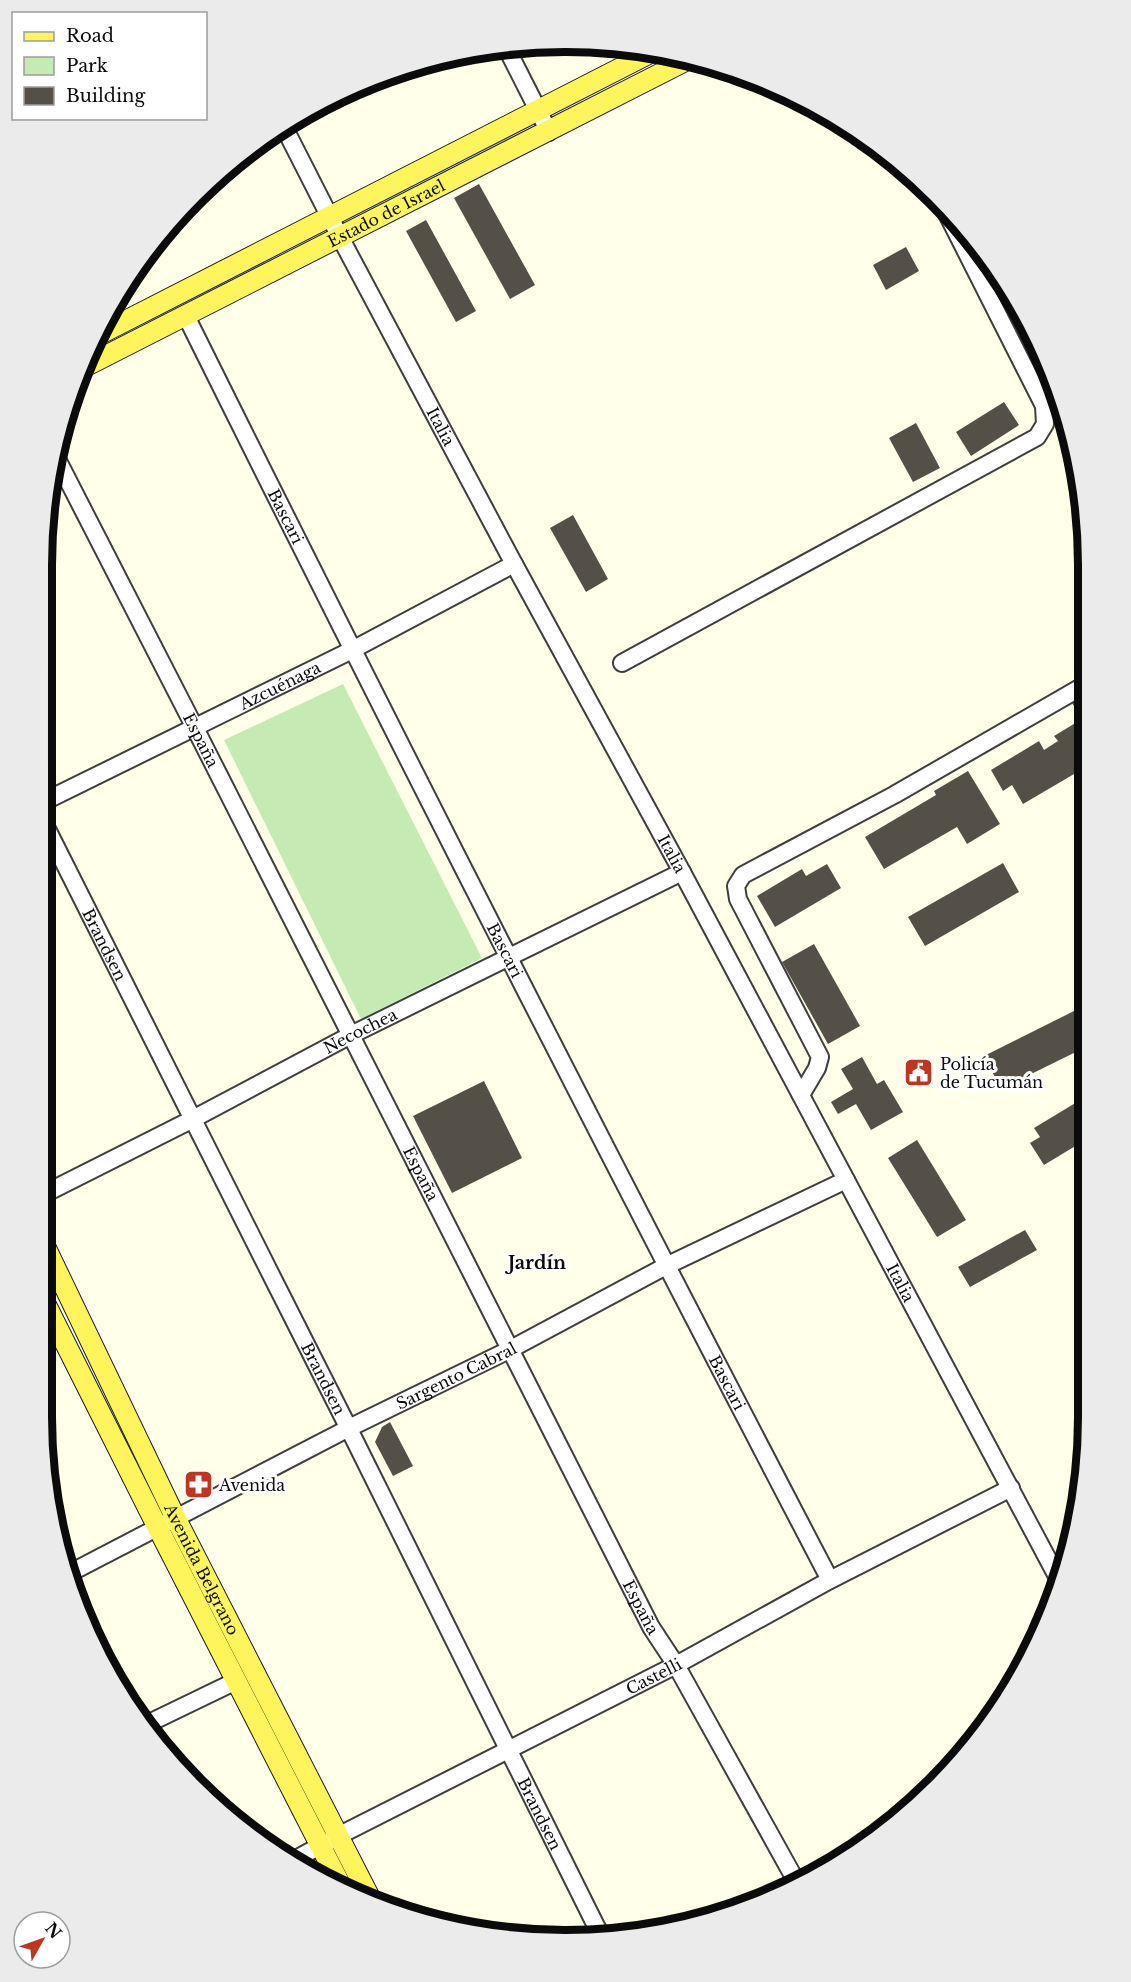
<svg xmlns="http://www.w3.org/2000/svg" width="1131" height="1982" font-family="'Libre Baskerville',serif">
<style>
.green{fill:#c5eab3}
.building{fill:#544f47}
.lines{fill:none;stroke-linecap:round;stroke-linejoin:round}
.minor-casing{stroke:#3e3e3e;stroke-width:20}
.major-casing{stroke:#1c1c1c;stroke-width:22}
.minor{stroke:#fff;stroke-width:16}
.major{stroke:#fdf55b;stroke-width:20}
.labels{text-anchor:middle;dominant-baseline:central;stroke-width:6;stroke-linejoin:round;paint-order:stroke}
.street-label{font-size:16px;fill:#0b0b0b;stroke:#fff}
.poi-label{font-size:16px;fill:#0b0b0b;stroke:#fff;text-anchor:start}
.neighbourhood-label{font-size:18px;font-weight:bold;fill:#0b0b0b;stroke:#fff}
.rim{fill:none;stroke:#0b0b0b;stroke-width:8}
</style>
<rect width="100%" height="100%" fill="#ffffea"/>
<!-- green -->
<path class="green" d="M343 684 482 958 361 1019 224 740Z"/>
<!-- building -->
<path class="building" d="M479 184 535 285 510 299 454 198Z
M426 220 476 311 456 322 406 231Z
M906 247 919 271 886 290 873 265Z
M1004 402 1019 425 971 456 956 432Z
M916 423 940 468 913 482 889 438Z
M573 515 608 579 586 592 550 528Z
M1085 692 1086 767 1023 804 1012 785 1003 791 991 770 1039 741 1044 750 1058 741 1054 736 1082 719 1069 698Z
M968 771 1000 824 967 844 957 827 884 869 865 837 936 795 934 791Z
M1003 863 1019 892 925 946 908 917Z
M827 864 841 888 775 927 757 896 802 869 806 876Z
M814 944 860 1026 828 1044 782 962Z
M1080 1008 1086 1020V1047L1001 1089 984 1056Z
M862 1057 877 1084 884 1080 903 1112 871 1130 856 1104 838 1114 831 1102 853 1089 841 1069Z
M484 1081 522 1158 452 1193 413 1116Z
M1087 1096V1139L1044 1165 1030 1143 1040 1137 1034 1128Z
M917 1140 966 1220 937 1237 888 1158Z
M1025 1230 1037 1250 970 1287 958 1267Z
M390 1422 413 1466 393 1476 375 1442 382 1427Z"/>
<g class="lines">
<defs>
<g id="minor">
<path d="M506 47 549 132"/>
<path id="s1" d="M284 127 340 237 514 564 682 872 1059 1580"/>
<path id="s2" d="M186 316C396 739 611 1161 830 1580"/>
<path id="s3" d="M57 459 195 728 651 1627 676 1665 796 1881"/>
<path d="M622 663 1037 437 1045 424 1044 406 940 200"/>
<path id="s4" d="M43 802 352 650 514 564"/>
<path id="s5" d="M43 821C143 1023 246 1225 348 1427 433 1597 516 1768 602 1938"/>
<path d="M801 1095 817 1068 820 1057 738 899 736 886 743 875 894 795 1085 685"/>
<path id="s6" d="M42 1195 191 1120 351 1035 682 872"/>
<path id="s7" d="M68 1574 349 1428 511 1349 666 1266 846 1180"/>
<path d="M145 1725 236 1681"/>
<path id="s8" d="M294 1860 338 1836 676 1665 830 1580 1011 1488"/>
</g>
<g id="major">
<path d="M98 335 654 51"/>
<path id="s9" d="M84 367 689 59"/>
<path id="s10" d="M42 1240 176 1519 368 1894"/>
<path d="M42 1297 158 1528 338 1880"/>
</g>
</defs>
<!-- minor casing -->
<use href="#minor" class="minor-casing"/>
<!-- major casing -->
<use href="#major" class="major-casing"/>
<!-- minor -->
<use href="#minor" class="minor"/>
<!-- major -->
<use href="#major" class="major"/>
</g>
<!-- icons -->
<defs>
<symbol id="civic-square" viewBox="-11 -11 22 22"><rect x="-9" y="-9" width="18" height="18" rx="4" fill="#bf3620" stroke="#fff"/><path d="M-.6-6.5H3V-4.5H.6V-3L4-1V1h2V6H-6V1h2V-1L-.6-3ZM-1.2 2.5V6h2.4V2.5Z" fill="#fff"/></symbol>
<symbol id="pharmacy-square" viewBox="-11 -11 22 22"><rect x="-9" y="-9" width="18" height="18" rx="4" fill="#bf3620" stroke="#fff"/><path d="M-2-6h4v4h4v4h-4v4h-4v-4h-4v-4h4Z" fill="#fff"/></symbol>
</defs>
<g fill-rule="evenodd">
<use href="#civic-square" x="902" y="1056" width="33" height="33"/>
<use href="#pharmacy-square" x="182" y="1468" width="33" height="33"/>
</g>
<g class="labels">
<!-- street labels -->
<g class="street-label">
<text stroke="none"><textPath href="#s9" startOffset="339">Estado de Israel</textPath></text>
<text stroke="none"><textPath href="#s1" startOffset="338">Italia</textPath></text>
<text stroke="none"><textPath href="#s2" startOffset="224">Bascari</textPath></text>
<text stroke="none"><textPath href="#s4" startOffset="264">Azcuénaga</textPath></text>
<text stroke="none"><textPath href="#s3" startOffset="316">España</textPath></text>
<text stroke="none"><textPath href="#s1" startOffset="824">Italia</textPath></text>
<text stroke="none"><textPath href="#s5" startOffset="138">Brandsen</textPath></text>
<text stroke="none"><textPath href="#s2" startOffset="710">Bascari</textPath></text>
<text stroke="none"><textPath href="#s6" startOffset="358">Necochea</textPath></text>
<text stroke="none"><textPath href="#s3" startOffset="802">España</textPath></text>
<text stroke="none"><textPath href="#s1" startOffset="1310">Italia</textPath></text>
<text stroke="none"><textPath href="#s7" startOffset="436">Sargento Cabral</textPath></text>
<text stroke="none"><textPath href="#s5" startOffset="624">Brandsen</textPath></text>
<text stroke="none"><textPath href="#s2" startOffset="1196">Bascari</textPath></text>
<text stroke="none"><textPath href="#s10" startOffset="366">Avenida Belgrano</textPath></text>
<text stroke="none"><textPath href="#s3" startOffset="1288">España</textPath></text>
<text stroke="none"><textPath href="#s8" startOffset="404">Castelli</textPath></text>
<text stroke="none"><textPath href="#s5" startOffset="1110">Brandsen</textPath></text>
</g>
<!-- poi labels -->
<g class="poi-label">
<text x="940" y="1064">Policía<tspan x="940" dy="18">de Tucumán</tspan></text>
<text x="219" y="1485">Avenida</text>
</g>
<!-- neighbourhood labels -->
<g class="neighbourhood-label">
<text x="537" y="1263">Jardín</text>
</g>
</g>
<!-- crop -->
<path d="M0 0H1131V1982H0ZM565 52H565A513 513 0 0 1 1078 565V1417A513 513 0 0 1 565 1930H565A513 513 0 0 1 52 1417V565A513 513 0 0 1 565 52Z" fill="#ebebeb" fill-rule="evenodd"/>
<path class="rim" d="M565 52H565A513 513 0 0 1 1078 565V1417A513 513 0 0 1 565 1930H565A513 513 0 0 1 52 1417V565A513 513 0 0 1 565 52Z"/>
<!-- legend -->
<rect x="12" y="12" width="195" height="108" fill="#ffffff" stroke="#9d9d9d" stroke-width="1.5"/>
<rect x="24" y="32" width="30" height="9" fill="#fdf55b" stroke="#9d9d9d" stroke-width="1.5"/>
<text x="66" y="42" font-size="18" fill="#0b0b0b">Road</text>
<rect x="24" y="57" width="30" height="18" fill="#c5eab3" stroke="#9d9d9d" stroke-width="1.5"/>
<text x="66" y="72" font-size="18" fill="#0b0b0b">Park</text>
<rect x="24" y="87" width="30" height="18" fill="#544f47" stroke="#9d9d9d" stroke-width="1.5"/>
<text x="66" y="102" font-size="18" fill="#0b0b0b">Building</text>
<!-- north arrow -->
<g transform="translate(42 1940) rotate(50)"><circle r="28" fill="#ffffff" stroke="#9d9d9d" stroke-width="1.5"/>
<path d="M0-4.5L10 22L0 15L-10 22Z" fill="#bf3620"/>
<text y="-9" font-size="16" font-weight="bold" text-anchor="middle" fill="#0b0b0b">N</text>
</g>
</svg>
